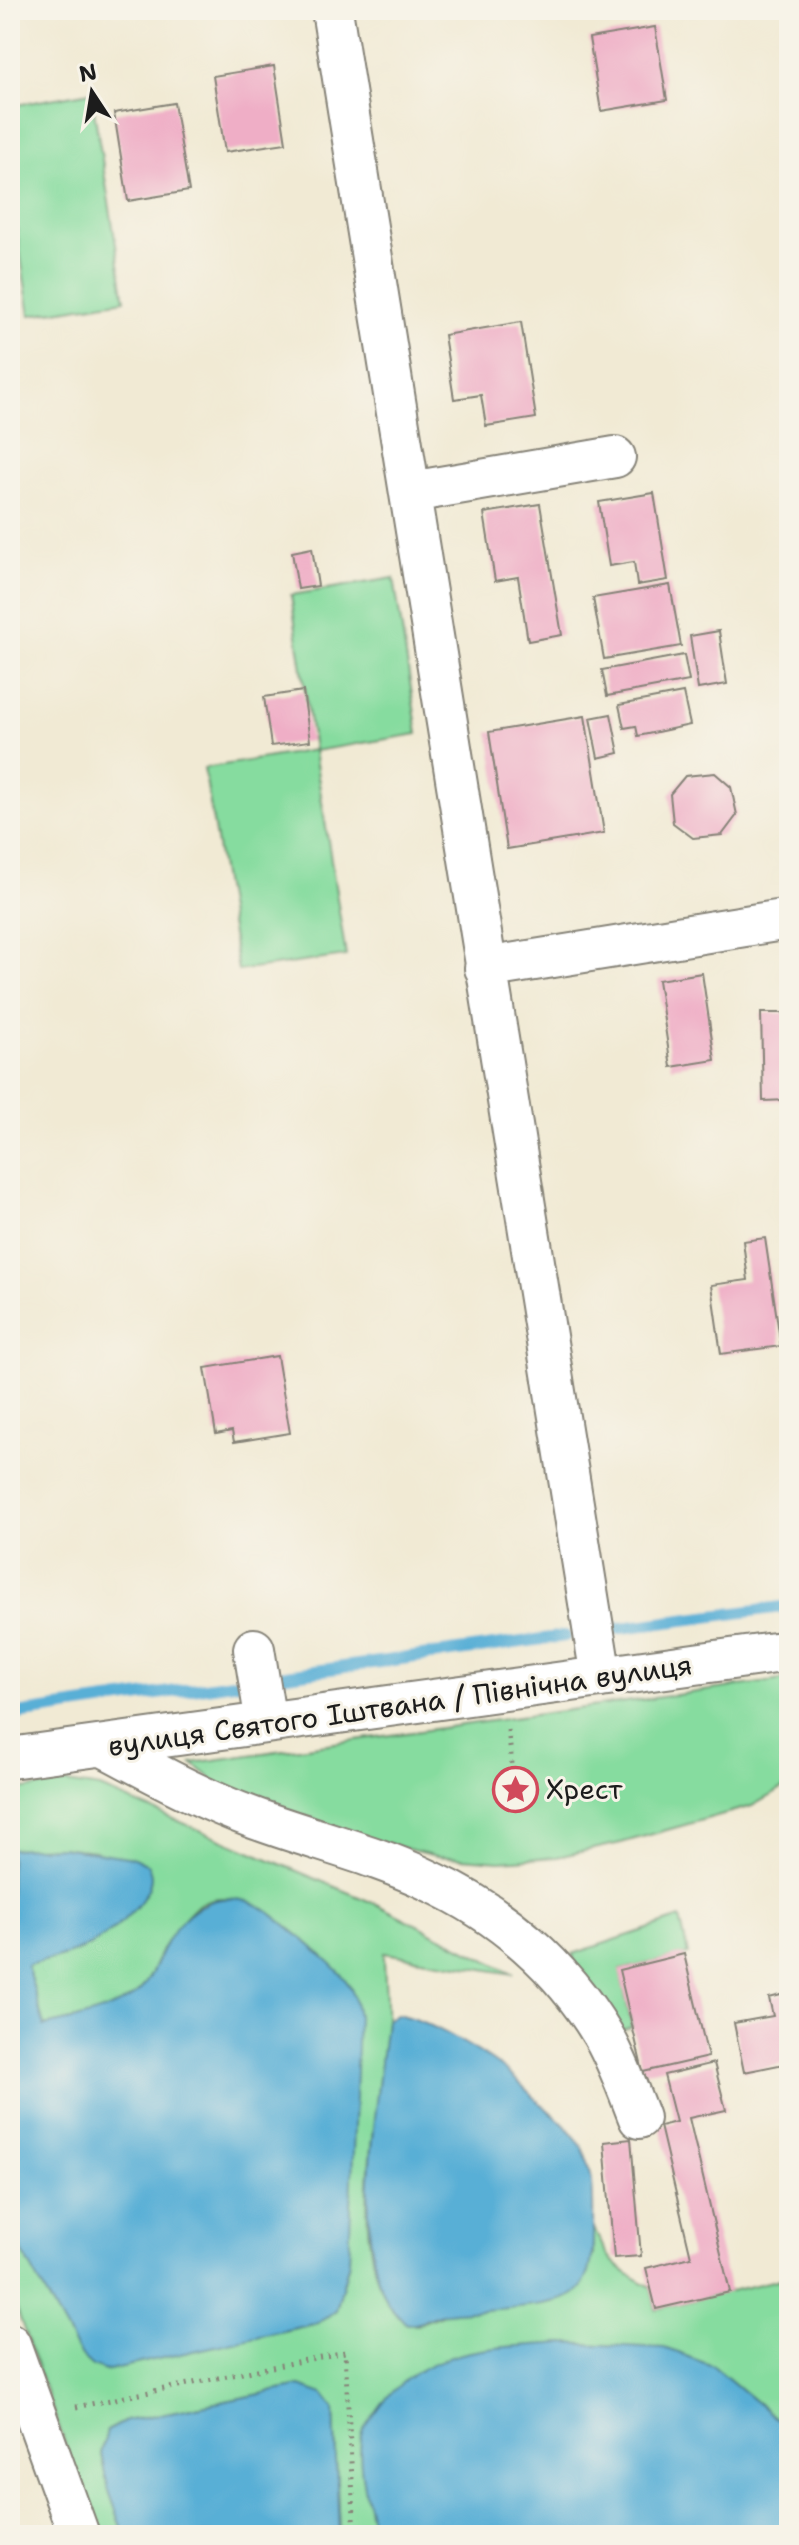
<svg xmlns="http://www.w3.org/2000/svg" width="799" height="2545" font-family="'Shantell Sans',sans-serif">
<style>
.green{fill:#86dc9f;stroke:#517c5e;stroke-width:2}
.water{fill:#59afd6;stroke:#3a6679;stroke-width:2}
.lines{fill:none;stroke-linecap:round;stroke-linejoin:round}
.stream{stroke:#59afd6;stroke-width:12}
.building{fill:#efaec6}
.minor-casing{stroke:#868378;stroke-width:44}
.path{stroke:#868378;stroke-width:5;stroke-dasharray:2 6;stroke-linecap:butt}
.minor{stroke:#fff;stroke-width:40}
.labels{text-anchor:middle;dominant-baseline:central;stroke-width:6;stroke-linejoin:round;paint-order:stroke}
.street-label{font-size:28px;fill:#1c1c1c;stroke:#f7f3e8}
.poi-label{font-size:28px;fill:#1c1c1c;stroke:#f7f3e8;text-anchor:start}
</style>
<rect width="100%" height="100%" fill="#f7f3e8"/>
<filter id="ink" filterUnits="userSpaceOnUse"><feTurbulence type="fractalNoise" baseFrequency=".0125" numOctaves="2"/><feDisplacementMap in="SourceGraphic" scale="16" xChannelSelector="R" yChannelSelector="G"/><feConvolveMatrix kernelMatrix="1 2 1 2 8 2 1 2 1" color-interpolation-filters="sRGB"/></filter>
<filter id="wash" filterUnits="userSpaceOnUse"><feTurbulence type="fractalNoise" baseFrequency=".006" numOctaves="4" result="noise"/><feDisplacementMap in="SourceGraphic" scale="32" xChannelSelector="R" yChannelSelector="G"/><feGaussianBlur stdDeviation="1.8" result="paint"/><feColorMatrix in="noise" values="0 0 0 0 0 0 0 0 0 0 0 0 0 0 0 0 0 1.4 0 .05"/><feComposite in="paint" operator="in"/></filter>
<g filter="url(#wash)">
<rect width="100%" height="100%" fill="#f1ead4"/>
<!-- green -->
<path class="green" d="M91 92 125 300 30 315 10 188V106Z
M394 578 418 734 314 751 346 956 238 971 204 768 314 750 291 595Z
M789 1679V1785L752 1806 621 1843 557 1857 500 1861 436 1856 371 1840 220 1785 192 1763Z
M66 1783 100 1788 378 1905 514 1974 384 1953C384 1975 387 1998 386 2021 382 2108 346 2217 386 2300 390 2309 400 2316 406 2323L418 2324 593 2256V2227C611 2265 614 2266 651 2287L656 2309 789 2277V2429L713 2366 362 2473 374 2535H339L334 2408 300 2386 126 2421 107 2431 101 2454 108 2488 125 2535H98L10 2291V2228L80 2355 105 2370 318 2323 336 2310 349 2262 351 1988C324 1954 235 1864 190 1912 181 1921 171 1935 164 1946 155 1962 151 1982 136 1994 115 2011 71 2021 44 2026L27 1965 52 1959 96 1851 61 1847 10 1849V1791Z
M680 1918 688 1954 620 1970 632 2027 618 2031 579 1981 573 1954Z"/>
<!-- water -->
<path class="water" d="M61 1847 134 1858 148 1865C149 1869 151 1873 151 1877 150 1903 104 1940 82 1949 65 1957 45 1961 27 1965L44 2026C70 2021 115 2011 136 1994 150 1983 156 1962 164 1947 182 1912 212 1888 253 1903 270 1910 284 1924 298 1935 316 1951 338 1966 350 1987 355 1995 356 2007 358 2016L349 2262 336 2310 318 2323 105 2371 92 2366 80 2355 14 2237 10 2228V1849Z
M396 2014C426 2018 491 2057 513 2077 522 2085 530 2094 539 2102 553 2115 572 2129 581 2146 596 2172 593 2207 593 2235 593 2254 592 2278 577 2292 558 2309 475 2309 447 2313 432 2315 421 2324 406 2324 400 2316 390 2309 386 2300 351 2227 378 2100 386 2020Z
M563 2343 664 2348 713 2366 789 2429V2535H374C369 2509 354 2457 363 2432 365 2425 372 2418 376 2412 420 2346 492 2348 563 2343Z
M300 2386 323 2394 334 2408 339 2535H125L108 2488 101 2454 107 2431 126 2421Z"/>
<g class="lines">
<!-- stream -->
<path class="stream" d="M614 1629 789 1606
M272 1677 565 1636
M10 1715 247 1681"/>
</g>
<g id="blocks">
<!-- building -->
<path class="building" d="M655 27 667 100 601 111 589 38Z
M274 66 286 143 225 152 213 76Z
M174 103 189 191 128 201 114 113Z
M521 322 536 418 486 426 481 395 454 399 444 335Z
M654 493 668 580 637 585 634 562 609 566 599 502Z
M540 504 562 635 528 641 518 577 495 581 484 513Z
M312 548 318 586 298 589 292 552Z
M670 585 681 646 604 659 593 598Z
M719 631 727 684 698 689 690 636Z
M684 655 689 681 607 696 602 670Z
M303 691 310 741 271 746 264 697Z
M683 693 690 725 638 736 636 726 624 728 619 705Z
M611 714 619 753 598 758 590 718Z
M585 716 604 833 507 849 489 732Z
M715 773 731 787 737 815 722 835 693 838 673 823 670 794 685 776Z
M702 973 715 1060 671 1067 658 980Z
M761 1013H789V1100L763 1101Z
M765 1238 781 1346 721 1354 711 1285 748 1280 743 1241Z
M277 1356 290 1433 234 1442 232 1431 216 1434 205 1368Z
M684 1954 708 2057 643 2072 619 1970Z
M789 1993V2063L744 2072 734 2023 773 2016 769 1998Z
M714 2063 726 2110 689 2118 730 2292 656 2309 646 2268 691 2257 660 2126 676 2122 664 2075Z
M631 2139 641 2256 614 2258 604 2142Z"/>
</g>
</g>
<g filter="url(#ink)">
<use href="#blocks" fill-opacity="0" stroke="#868378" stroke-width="2"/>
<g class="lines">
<defs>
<path id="minor" d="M332 10 601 1677
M411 492 615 457
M485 968 789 919
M254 1649 266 1723
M103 1746C151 1771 199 1798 251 1817 309 1839 372 1853 428 1880 501 1913 562 1966 603 2035 618 2061 628 2090 639 2118
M10 1758 789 1651
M10 2344 79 2535"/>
</defs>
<!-- minor casing -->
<use href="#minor" class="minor-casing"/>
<!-- path -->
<path class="path" d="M508 1730 515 1789
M76 2407 345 2352 355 2535"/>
<!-- minor -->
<use href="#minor" class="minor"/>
</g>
</g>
<!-- icons -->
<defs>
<symbol id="sight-ring" viewBox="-11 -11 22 22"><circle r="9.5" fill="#f7f3e8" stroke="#d1495b" stroke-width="1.5"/><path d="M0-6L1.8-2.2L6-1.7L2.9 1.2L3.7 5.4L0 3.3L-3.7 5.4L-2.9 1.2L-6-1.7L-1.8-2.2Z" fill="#d1495b"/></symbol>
</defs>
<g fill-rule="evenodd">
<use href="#sight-ring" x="490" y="1764" width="51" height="51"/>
</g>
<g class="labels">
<!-- street labels -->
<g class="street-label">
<text transform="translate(400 1705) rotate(-8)">вулиця Святого Іштвана / Північна вулиця</text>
</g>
<!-- poi labels -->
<g class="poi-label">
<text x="546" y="1789">Хрест</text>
</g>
</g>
<!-- margin -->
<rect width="799" height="2545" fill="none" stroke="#f7f3e8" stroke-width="40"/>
<!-- north arrow -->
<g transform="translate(92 92) rotate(348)" stroke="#f7f3e8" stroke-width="6" paint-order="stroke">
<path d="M0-6L14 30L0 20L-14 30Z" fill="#1c1c1c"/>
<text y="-12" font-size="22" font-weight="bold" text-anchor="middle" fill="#1c1c1c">N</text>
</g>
</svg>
